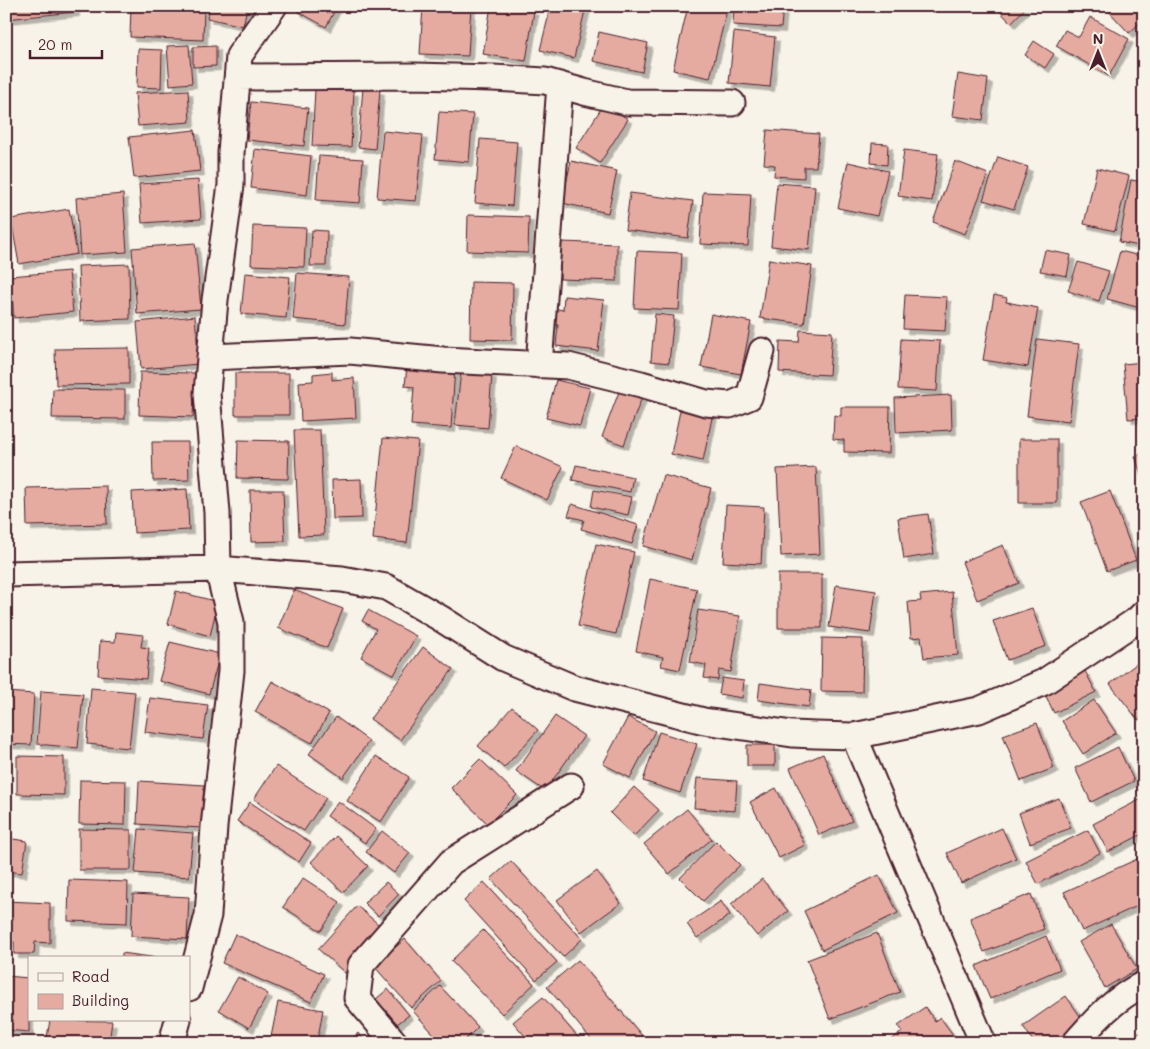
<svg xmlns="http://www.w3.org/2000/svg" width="1150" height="1049" font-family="Mali,sans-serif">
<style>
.building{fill:#e5aba1;stroke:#4a1f2b;filter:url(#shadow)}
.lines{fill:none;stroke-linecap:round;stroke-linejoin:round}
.minor-casing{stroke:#4a1f2b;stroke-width:29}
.minor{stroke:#f7f3e8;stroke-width:25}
</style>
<defs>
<filter id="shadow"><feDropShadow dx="4.5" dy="4.5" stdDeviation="0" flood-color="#0004"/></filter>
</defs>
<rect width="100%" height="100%" fill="#f7f3e8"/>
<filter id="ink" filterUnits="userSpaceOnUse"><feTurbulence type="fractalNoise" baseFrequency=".02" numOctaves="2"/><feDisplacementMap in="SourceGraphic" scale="10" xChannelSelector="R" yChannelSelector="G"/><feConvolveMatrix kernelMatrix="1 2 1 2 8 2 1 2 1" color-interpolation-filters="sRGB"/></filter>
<g filter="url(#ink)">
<!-- building -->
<path class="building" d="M6 6H75V12L6 19Z
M131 6 204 9 203 40 130 37Z
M210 6 247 8 243 26 207 18Z
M300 6H337L326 27 297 11Z
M423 6H471L468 56 420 54Z
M491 6H508L534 11 526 61 483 54Z
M551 6H586L574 58 540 50Z
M688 6H728L710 78 673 70Z
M734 6H783L781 28 733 25Z
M995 6H1027L1011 23Z
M1144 6V19L1129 33 1105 7Z
M1090 17 1129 39 1109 76 1056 46 1065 30 1079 37Z
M599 32 648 43 642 72 593 61Z
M734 32 775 37 770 87 729 83Z
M1034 41 1054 54 1045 68 1025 55Z
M189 45 192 83 170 85 167 46Z
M216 46V66L193 67V47Z
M138 49 162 50 161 88 137 87Z
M958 74 988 79 983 120 952 116Z
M363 88 380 90 375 149 358 147Z
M315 89 354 91 351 147 312 146Z
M188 90 190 122 138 126 135 93Z
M251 102 308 108 304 146 247 140Z
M604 104 628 119 600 163 576 148Z
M439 112 473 114 469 162 435 159Z
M195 130 200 171 134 178 129 137Z
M767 130 819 134 816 167H804V178L774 176 775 165 764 164Z
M383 131 423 135 416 201 377 198Z
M480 139 517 142 512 206 475 203Z
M872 143 888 144 887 165 871 163Z
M255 149 311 156 307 195 251 188Z
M904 150 938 154 932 201 898 196Z
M319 156 363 159 360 203 316 200Z
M998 157 1028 167 1014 209 983 200Z
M571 161 617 171 608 213 562 203Z
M955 161 988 174 965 234 933 222Z
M848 162 888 171 877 216 838 208Z
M1097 168 1129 176 1115 231 1084 224Z
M198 180 201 219 142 223 139 184Z
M1131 180 1144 182V247L1119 242Z
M777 183 815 186 809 250 771 246Z
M703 192 751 194 748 246 700 244Z
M630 193 693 201 688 238 625 230Z
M123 194 127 252 80 255 76 198Z
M69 209 77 254 19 264 11 219Z
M468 215 529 217 528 253 467 251Z
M253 226 306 228 304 267 251 265Z
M312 230 327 231 326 266H310Z
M561 242 617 244V281L560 279Z
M195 243 201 309 137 314 132 248Z
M1045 250 1071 255 1067 276 1040 271Z
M637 251 682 253 679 310 634 308Z
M1120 251 1144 257V309L1107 299Z
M769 259 812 266 804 324 760 318Z
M1078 262 1109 271 1099 301 1068 291Z
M129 264 130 319 80 321 78 266Z
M69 271 73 312 14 318 10 276Z
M245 273 290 277 286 318 241 314Z
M297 273 349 277 345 324 293 319Z
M471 282 513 283 512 340 470 339Z
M905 295 947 297 945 331 903 329Z
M994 295 1007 298 1006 302 1038 308 1028 367 983 360Z
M564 296 604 300 598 351 556 346 558 325 550 324 552 308 563 310Z
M655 314 674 316 669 363 651 361Z
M711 314 751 322 741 374 701 367Z
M195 316 199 364 141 369 137 322Z
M800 330 832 332 829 375 779 372 780 341 799 342Z
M901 339 940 341 937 391 898 389Z
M1037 339 1079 344 1069 421 1027 416Z
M129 348V384L56 385 55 349Z
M1144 362V418L1128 419 1123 364Z
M407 365 455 368 451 428 411 425 414 387 405 386Z
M461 371 492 374 488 428 455 425Z
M140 372 195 373 193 417 139 415Z
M332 372V380L354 378 356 418 301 421 299 382 313 381V374Z
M235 373H289V415H235Z
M556 380 590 388 580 426 546 418Z
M53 389 125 390V419L52 418Z
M620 389 642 397 624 445 602 437Z
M951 395 952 430 896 433 895 398Z
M681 406 713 413 703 461 671 454Z
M841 407H890L889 453 844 452V440L833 439 834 415 841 416Z
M294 430H320L324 535 299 536Z
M383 438 418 441 407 543 373 539Z
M1019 439H1057V503H1019Z
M238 440 289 441 288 479 237 478Z
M152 442H188L189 480 153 481Z
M516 446 563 467 547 500 501 478Z
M1144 453V484L1135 456Z
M576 465 633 477 630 492 572 480Z
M816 467 820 554 781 556 777 469Z
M663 475 711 488 692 560 643 546Z
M361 479 362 518 333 519 332 480Z
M106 486 107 524 27 526 26 488Z
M187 489 189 530 134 533 132 492Z
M250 490H283L285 541 251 542Z
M594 490 632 497 628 515 591 507Z
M1110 491 1136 560 1107 571 1081 502Z
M572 504 638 525 632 544 581 529 584 520 568 516Z
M726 505 764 507 761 564 723 562Z
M928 514 934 554 904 559 898 518Z
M596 544 634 552 616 634 578 626Z
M1003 545 1019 583 977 600 962 562Z
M778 574H822V628H778Z
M650 579 697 589 680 670 661 666 663 657 636 651Z
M836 585 876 591 870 633 829 627Z
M294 590 343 609 327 648 278 628Z
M176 591 218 602 210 636 168 624Z
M952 592 958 655 924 658 921 637 911 638 908 602 921 601 920 595Z
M1032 608 1046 646 1007 660 993 621Z
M368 610 416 636 394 675 361 657 376 629 362 621Z
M698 610 740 616 731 672 719 670 718 680 704 678 706 665 690 662Z
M116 632 143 635 141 647 149 648 146 679 98 675 100 641 115 642Z
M822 638 863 639 862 692 821 691Z
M170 642 220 654 209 694 159 681Z
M423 647 453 669 400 740 370 719Z
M1144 658V715L1138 720 1110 684Z
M1085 671 1096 692 1054 713 1044 692Z
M722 678 744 681 742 698 719 694Z
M272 681 329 713 312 743 255 712Z
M760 683 811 690 809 707 758 700Z
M91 688 135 692 129 748 87 744Z
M41 691 83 694 78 748 37 744Z
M6 692 34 694 31 745 6 744Z
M150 698 208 705 203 739 145 732Z
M1094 700 1116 733 1083 754 1062 721Z
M512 707 538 730 504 768 478 746Z
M555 716 584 736 545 791 516 771Z
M336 717 369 741 343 778 309 754Z
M628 717 655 731 630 778 603 764Z
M1037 723 1054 768 1021 781 1003 735Z
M659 732 697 744 680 793 643 781Z
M747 745H775V766H747Z
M1118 747 1134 781 1091 802 1075 768Z
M823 754 852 821 819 835 790 768Z
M17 756 64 757V795L17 794Z
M376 756 409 777 381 822 347 801Z
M480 759 517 795 488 824 451 788Z
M276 766 326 798 304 831 254 799Z
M697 778 737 781 735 811 694 808Z
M80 780 126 781 125 825 79 824Z
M139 781 204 785 201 828 137 824Z
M634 787 659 810 634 836 610 813Z
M776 788 805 845 779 858 750 802Z
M1059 798 1071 828 1030 843 1019 813Z
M1143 798 1144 833 1108 852 1093 824Z
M338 801 376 829 365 843 327 816Z
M250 802 311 843 299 862 237 821Z
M687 809 712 839 669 874 644 844Z
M1002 828 1016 858 961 883 947 853Z
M79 829 131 830V870H79Z
M139 829 193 833 189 877 135 873Z
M1088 830 1100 853 1038 884 1026 861Z
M382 831 410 853 394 873 366 852Z
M336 836 368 866 343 892 311 862Z
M6 838 27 841 22 873 6 871Z
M716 841 740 865 703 901 680 878Z
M1144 856V903L1082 931 1064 892Z
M511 861 582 939 563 957 491 879Z
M597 871 621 903 581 932 557 900Z
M879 875 898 913 822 950 804 911Z
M303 878 340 902 321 931 283 907Z
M762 879 788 911 757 936 731 904Z
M69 880 128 882 127 923 68 921Z
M386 882 399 894 378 916 364 903Z
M484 882 557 962 536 980 464 901Z
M133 894 189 897 187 939 131 936Z
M1031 894 1044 929 984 952 970 918Z
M6 901 50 903V943L35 942 34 954H14V942H6Z
M721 901 730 915 697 938 687 924Z
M357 906 384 929 345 973 318 949Z
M1111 924 1137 969 1105 988 1079 942Z
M483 930 534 984 502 1014 451 961Z
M877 933 900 992 830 1019 807 960Z
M235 934 324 974 311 1002 222 963Z
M1046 936 1060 969 990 999 976 966Z
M405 939 441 981 411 1008 374 966Z
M122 953 158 958H122Z
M578 960 643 1037 636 1043H594L547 987Z
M6 976 29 978V1032L6 1030Z
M238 977 268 994 249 1028 219 1010Z
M440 986 478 1027 462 1043H442L413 1011Z
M388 989 409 1015 397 1024 376 999Z
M1066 996 1085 1023 1057 1043H1034L1023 1026Z
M543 997 583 1043H531L513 1022Z
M278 1002 323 1010 317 1043 270 1042Z
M925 1007 935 1021 940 1017 959 1043H886L902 1032 898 1026Z
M50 1020 112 1021 109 1043H46Z
M1144 1028V1043H1130Z
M358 1033 366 1043H348Z"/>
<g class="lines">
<defs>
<path id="minor" d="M238 77 415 76 493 78 545 81 584 92 627 102 732 103
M210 357 350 351 443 360 568 366 641 384 706 403 730 405 749 397 762 351
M539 365 560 85
M6 574 218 569 342 579 386 587 440 618 503 658 574 688 704 721 792 734 815 735 854 736 979 710 1044 682 1137 620 1144 613
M854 736 983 1043
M189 988 208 915 214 827 231 671V622L218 569 217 513 207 393 215 300 231 185V153L239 56 274 6
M173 1043 174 1035 178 1020
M395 1043 357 998 361 965 451 862 571 786
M1075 1043C1096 1019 1115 998 1144 984"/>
</defs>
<!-- minor casing -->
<use href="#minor" class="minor-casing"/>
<!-- minor -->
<use href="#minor" class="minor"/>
</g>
</g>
<!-- margin -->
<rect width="1150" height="1049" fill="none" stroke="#f7f3e8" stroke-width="25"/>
<rect x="12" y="12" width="1125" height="1024" fill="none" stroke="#4a1f2b" stroke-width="2" filter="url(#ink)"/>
<!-- legend -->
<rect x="28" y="956" width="162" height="65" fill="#f7f3e8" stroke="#b29e9c"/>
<rect x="38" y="973" width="25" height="8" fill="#f7f3e8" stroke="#b29e9c"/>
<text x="72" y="982" font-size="15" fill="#4a1f2b">Road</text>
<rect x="38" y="994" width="25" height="15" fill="#e5aba1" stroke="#b29e9c"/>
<text x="72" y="1006" font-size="15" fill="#4a1f2b">Building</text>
<!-- north arrow -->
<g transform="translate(1098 52)" stroke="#f7f3e8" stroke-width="4" paint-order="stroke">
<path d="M0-4L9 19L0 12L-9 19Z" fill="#4a1f2b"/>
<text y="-8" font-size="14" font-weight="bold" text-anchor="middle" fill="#4a1f2b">N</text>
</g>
<!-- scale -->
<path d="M30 50v8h72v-8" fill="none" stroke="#4a1f2b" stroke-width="2.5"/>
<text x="38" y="50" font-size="15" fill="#4a1f2b" stroke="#f7f3e8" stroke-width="4" paint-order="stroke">20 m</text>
</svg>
